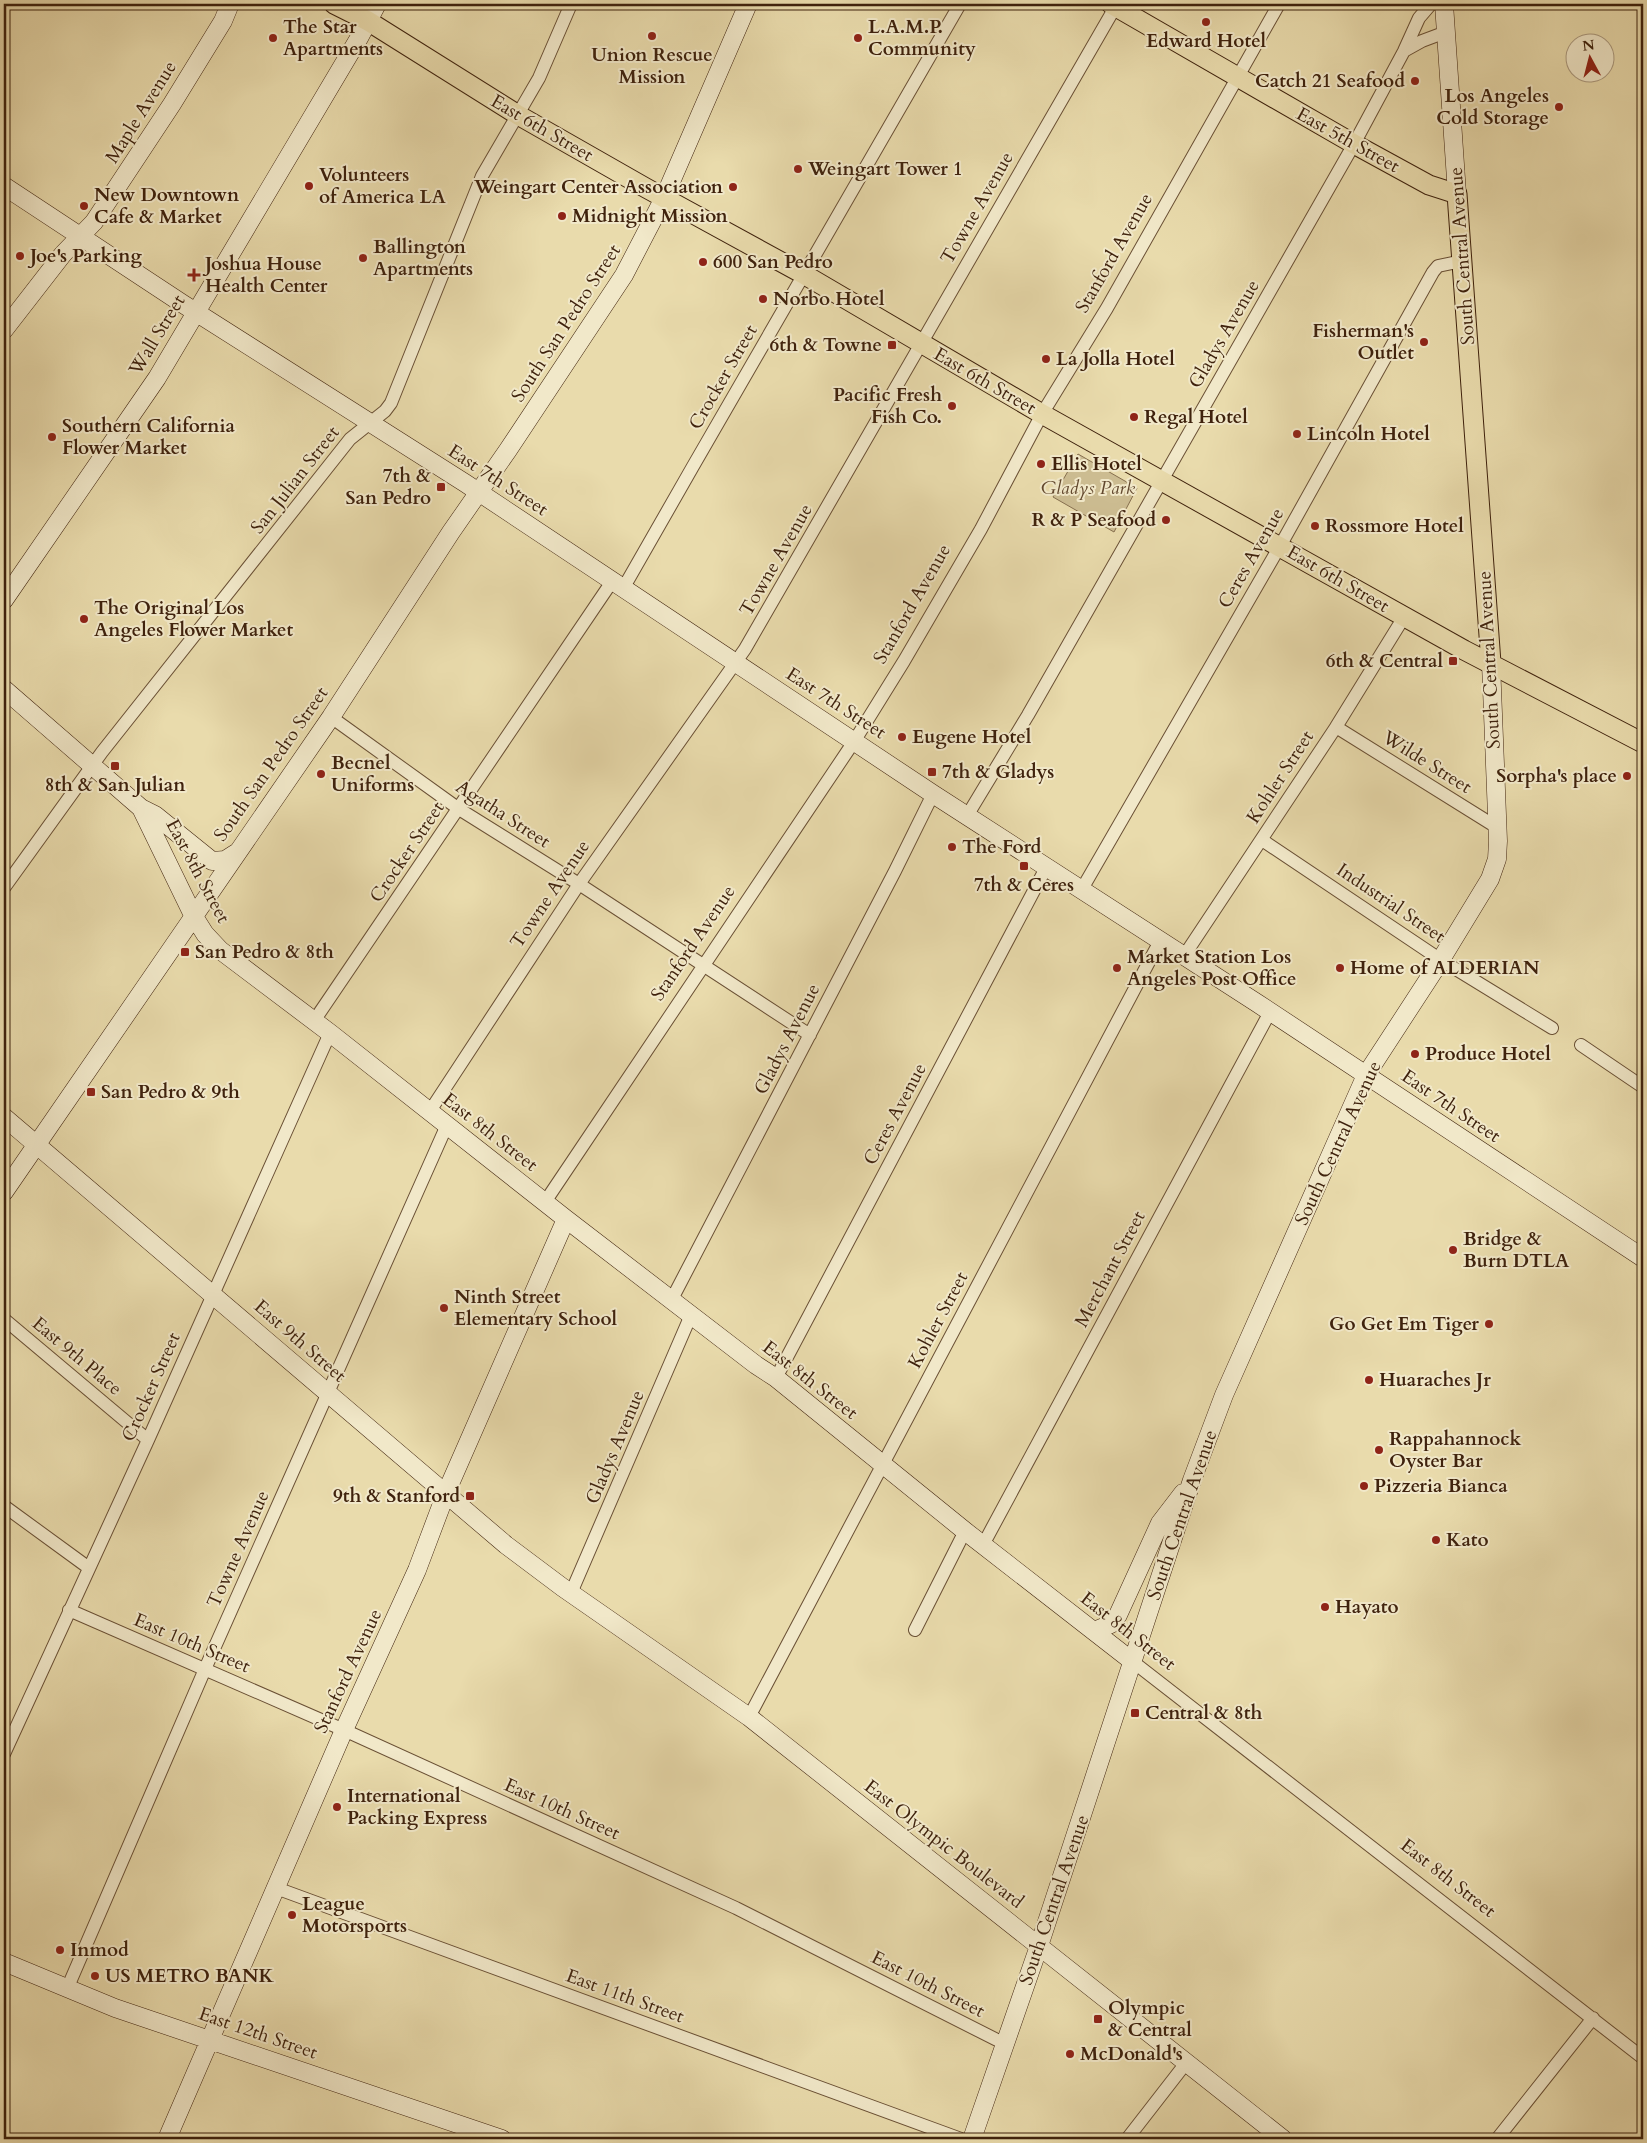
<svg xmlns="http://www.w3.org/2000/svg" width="1647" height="2143" font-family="Cardo,serif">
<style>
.green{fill:#ccbc91;stroke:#866f4f}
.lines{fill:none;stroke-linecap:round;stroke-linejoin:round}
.street-casing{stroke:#6a5035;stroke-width:14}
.secondary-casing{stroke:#3f220d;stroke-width:19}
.primary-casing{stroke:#3f220d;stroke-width:21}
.street{stroke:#f1e8c9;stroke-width:12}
.secondary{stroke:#f1e8c9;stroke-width:18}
.primary{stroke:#e9dbac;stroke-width:19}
.poi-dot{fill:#8f2418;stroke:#f1e8c9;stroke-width:2}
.labels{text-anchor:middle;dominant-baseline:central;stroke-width:4;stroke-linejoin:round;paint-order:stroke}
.poi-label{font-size:19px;font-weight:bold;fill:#3f220d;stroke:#f1e8c9;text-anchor:start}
.street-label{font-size:19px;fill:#3f220d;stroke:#f1e8c9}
.park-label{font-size:19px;font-style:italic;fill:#62482e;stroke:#f1e8c9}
</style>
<rect width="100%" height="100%" fill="#e9dbac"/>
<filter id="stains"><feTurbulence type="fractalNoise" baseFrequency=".004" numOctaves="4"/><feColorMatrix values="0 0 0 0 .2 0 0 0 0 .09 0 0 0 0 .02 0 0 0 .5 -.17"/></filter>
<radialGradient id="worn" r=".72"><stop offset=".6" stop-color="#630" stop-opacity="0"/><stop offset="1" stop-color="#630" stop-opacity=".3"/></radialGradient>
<!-- green -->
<path class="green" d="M1078 454 1137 488 1114 532 1053 497Z"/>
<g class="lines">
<defs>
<path id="street" d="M1404 51 1422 41 1446 32
M624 587C735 392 848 198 960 4
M331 717 459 809 579 884 810 1035
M1336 727 1498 828
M967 816 1028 715 1354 144 1404 51 1419 18 1431 4
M1262 840 1441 960 1552 1028
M4 888 102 752 350 439 385 411 391 403 482 176 539 78 571 4
M1082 889 1284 539 1433 272 1438 266 1462 261
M1184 956 1336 727 1404 617
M314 1021 613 580
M1581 1045 1643 1087
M430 1111 579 884 745 649 1117 4
M545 1202 855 740 904 661 981 529 1042 414 1107 308 1279 4
M672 1299 895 871 933 794
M4 1319 148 1440
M776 1378 1047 866
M4 1506 89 1568
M983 1545 1270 1012
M571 1593 691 1315
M69 1610 344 1730 736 1908 1005 2044
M915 1630 965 1531
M1132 1661 1643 2058
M749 1717 1160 941
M4 1754 148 1440 330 1033
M276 1888 961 2139
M67 1989 205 1669 447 1125
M1127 2139 1186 2063
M1497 2139 1593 2018"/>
<path id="secondary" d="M1444 4 1457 194
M4 186 183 304 465 483 933 794 1257 1003 1643 1258
M4 330 63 254 94 222 172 104 223 21 230 4
M4 600 157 378 359 38 377 4
M4 689 141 808 193 915 205 934 220 950 330 1033 566 1219 756 1365 776 1378 965 1531 1132 1661
M141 808 155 815 212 861 225 860 236 853
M4 1117 506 1545 562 1587 749 1717 1283 2139
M4 1192 331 717 451 532 508 450 624 275 664 198 748 4
M1094 1631 1111 1624 1118 1615 1160 1523 1183 1493
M4 1962 115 2008 502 2139
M167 2139 344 1730 417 1570 446 1493 566 1219
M972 2139 1039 1946 1192 1480 1224 1395 1366 1075 1437 966 1490 879 1497 859 1498 841 1491 663"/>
<path id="primary" d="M334 4 368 21 518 115 646 188 805 275 1042 414 1464 650 1643 743
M1111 4 1354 144 1429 185 1457 194 1491 663"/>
</defs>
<!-- street casing -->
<use href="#street" class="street-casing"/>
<!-- secondary casing -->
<use href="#secondary" class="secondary-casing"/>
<!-- primary casing -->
<use href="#primary" class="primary-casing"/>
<!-- street -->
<use href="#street" class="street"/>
<!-- secondary -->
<use href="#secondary" class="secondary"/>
<!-- primary -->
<use href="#primary" class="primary"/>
</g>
<!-- markers -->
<g class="poi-dot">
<circle cx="1206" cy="22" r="5"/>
<circle cx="652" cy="36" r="5"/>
<circle cx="273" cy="38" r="5"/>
<circle cx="858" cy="38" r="5"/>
<circle cx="1415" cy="81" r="5"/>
<circle cx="1559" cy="107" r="5"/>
<circle cx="798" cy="169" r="5"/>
<circle cx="309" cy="186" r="5"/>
<circle cx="733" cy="187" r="5"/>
<circle cx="84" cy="206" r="5"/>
<circle cx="562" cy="216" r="5"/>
<circle cx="20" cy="256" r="5"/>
<circle cx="363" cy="258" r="5"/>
<circle cx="703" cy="262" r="5"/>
<path d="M191.5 267.5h5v5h5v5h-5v5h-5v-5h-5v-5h5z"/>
<circle cx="763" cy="299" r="5"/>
<circle cx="1424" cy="342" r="5"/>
<rect x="887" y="340" width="10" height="10" rx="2.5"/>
<circle cx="1046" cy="359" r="5"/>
<circle cx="952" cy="406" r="5"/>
<circle cx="1134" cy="417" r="5"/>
<circle cx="1297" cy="434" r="5"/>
<circle cx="52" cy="437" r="5"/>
<circle cx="1041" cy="464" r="5"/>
<rect x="436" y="482" width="10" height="10" rx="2.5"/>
<circle cx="1166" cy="520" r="5"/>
<circle cx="1315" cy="526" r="5"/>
<circle cx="84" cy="619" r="5"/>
<rect x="1448" y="656" width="10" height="10" rx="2.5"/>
<circle cx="902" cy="737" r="5"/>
<rect x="110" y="761" width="10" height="10" rx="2.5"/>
<rect x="927" y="767" width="10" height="10" rx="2.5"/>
<circle cx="321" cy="774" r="5"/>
<circle cx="1627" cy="776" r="5"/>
<circle cx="952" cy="847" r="5"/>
<rect x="1019" y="861" width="10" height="10" rx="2.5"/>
<rect x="180" y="947" width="10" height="10" rx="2.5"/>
<circle cx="1117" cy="968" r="5"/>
<circle cx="1340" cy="968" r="5"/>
<circle cx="1415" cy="1054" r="5"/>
<rect x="86" y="1087" width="10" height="10" rx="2.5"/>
<circle cx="1453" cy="1250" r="5"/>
<circle cx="444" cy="1308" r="5"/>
<circle cx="1489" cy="1324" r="5"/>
<circle cx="1369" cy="1380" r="5"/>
<circle cx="1379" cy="1450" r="5"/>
<circle cx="1364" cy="1486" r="5"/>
<rect x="465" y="1491" width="10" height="10" rx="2.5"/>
<circle cx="1436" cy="1540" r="5"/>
<circle cx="1325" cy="1607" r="5"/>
<rect x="1130" y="1708" width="10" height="10" rx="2.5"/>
<circle cx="337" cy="1807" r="5"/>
<circle cx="292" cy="1915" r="5"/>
<circle cx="60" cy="1950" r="5"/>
<circle cx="95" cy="1976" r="5"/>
<rect x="1093" y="2014" width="10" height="10" rx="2.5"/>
<circle cx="1070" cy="2054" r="5"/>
</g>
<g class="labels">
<!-- poi labels -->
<g class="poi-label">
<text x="283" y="27">The Star<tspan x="283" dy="22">Apartments</tspan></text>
<text x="868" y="27">L.A.M.P.<tspan x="868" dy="22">Community</tspan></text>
<text x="1206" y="41" text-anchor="middle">Edward Hotel</text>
<text x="652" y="55" text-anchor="middle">Union Rescue<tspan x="652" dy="22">Mission</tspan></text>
<text x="1405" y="81" text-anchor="end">Catch 21 Seafood</text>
<text x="1549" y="96" text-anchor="end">Los Angeles<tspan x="1549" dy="22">Cold Storage</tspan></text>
<text x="808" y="169">Weingart Tower 1</text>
<text x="319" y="175">Volunteers<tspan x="319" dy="22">of America LA</tspan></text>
<text x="723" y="187" text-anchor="end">Weingart Center Association</text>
<text x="94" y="195">New Downtown<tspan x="94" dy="22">Cafe &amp; Market</tspan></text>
<text x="572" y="216">Midnight Mission</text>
<text x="373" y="247">Ballington<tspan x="373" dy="22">Apartments</tspan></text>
<text x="30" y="256">Joe's Parking</text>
<text x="713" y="262">600 San Pedro</text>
<text x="205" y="264">Joshua House<tspan x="205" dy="22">Health Center</tspan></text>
<text x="773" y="299">Norbo Hotel</text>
<text x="1414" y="331" text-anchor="end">Fisherman's<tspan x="1414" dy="22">Outlet</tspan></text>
<text x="882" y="345" text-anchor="end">6th &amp; Towne</text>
<text x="1056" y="359">La Jolla Hotel</text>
<text x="942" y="395" text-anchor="end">Pacific Fresh<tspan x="942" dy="22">Fish Co.</tspan></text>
<text x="1144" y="417">Regal Hotel</text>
<text x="62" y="426">Southern California<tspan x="62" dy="22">Flower Market</tspan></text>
<text x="1307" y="434">Lincoln Hotel</text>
<text x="1051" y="464">Ellis Hotel</text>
<text x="431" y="476" text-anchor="end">7th &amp;<tspan x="431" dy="22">San Pedro</tspan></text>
<text x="1156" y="520" text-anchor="end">R &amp; P Seafood</text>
<text x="1325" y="526">Rossmore Hotel</text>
<text x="94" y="608">The Original Los<tspan x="94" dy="22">Angeles Flower Market</tspan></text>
<text x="1443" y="661" text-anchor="end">6th &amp; Central</text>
<text x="912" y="737">Eugene Hotel</text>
<text x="331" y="763">Becnel<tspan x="331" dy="22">Uniforms</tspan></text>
<text x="942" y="772">7th &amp; Gladys</text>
<text x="1617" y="776" text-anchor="end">Sorpha's place</text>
<text x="115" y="785" text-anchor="middle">8th &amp; San Julian</text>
<text x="962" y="847">The Ford</text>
<text x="1024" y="885" text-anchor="middle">7th &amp; Ceres</text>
<text x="195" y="952">San Pedro &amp; 8th</text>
<text x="1127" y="957">Market Station Los<tspan x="1127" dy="22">Angeles Post Office</tspan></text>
<text x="1350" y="968">Home of ALDERIAN</text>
<text x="1425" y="1054">Produce Hotel</text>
<text x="101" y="1092">San Pedro &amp; 9th</text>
<text x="1463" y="1239">Bridge &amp;<tspan x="1463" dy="22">Burn DTLA</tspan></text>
<text x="454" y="1297">Ninth Street<tspan x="454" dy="22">Elementary School</tspan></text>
<text x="1479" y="1324" text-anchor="end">Go Get Em Tiger</text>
<text x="1379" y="1380">Huaraches Jr</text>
<text x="1389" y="1439">Rappahannock<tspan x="1389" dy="22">Oyster Bar</tspan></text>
<text x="1374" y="1486">Pizzeria Bianca</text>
<text x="460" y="1496" text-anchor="end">9th &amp; Stanford</text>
<text x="1446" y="1540">Kato</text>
<text x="1335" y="1607">Hayato</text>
<text x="1145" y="1713">Central &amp; 8th</text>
<text x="347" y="1796">International<tspan x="347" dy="22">Packing Express</tspan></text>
<text x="302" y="1904">League<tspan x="302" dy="22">Motorsports</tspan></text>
<text x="70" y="1950">Inmod</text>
<text x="105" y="1976">US METRO BANK</text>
<text x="1108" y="2008">Olympic<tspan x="1108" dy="22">&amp; Central</tspan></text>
<text x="1080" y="2054">McDonald's</text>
</g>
<!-- street labels -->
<g class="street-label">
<text transform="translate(141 112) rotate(-58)">Maple Avenue</text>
<text transform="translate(542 128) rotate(30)">East 6th Street</text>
<text transform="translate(1348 140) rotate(29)">East 5th Street</text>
<text transform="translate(977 208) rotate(-60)">Towne Avenue</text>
<text transform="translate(1114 253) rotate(-60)">Stanford Avenue</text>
<text transform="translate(1462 256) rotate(-94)">South Central Avenue</text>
<text transform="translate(566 323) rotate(-57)">South San Pedro Street</text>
<text transform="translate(1224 334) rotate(-60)">Gladys Avenue</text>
<text transform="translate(157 335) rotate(-59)">Wall Street</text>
<text transform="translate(723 377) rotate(-60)">Crocker Street</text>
<text transform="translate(985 381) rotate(30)">East 6th Street</text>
<text transform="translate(295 480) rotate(-52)">San Julian Street</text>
<text transform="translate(498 480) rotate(33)">East 7th Street</text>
<text transform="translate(1251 558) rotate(-60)">Ceres Avenue</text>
<text transform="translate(776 560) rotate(-60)">Towne Avenue</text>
<text transform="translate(1338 579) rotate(30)">East 6th Street</text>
<text transform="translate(912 604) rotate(-60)">Stanford Avenue</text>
<text transform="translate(1489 660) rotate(-93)">South Central Avenue</text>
<text transform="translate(836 703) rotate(33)">East 7th Street</text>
<text transform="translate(1427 762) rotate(32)">Wilde Street</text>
<text transform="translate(271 764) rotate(-55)">South San Pedro Street</text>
<text transform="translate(1280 777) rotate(-57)">Kohler Street</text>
<text transform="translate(503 814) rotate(33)">Agatha Street</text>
<text transform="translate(407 852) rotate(-56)">Crocker Street</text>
<text transform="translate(198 871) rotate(62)">East 8th Street</text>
<text transform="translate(550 894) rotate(-56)">Towne Avenue</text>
<text transform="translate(1391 903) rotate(34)">Industrial Street</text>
<text transform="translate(693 943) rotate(-56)">Stanford Avenue</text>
<text transform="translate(787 1039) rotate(-63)">Gladys Avenue</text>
<text transform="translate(1451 1106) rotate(34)">East 7th Street</text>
<text transform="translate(895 1114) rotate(-62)">Ceres Avenue</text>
<text transform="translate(490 1132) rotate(38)">East 8th Street</text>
<text transform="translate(1338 1143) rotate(-65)">South Central Avenue</text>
<text transform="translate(1110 1269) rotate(-62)">Merchant Street</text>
<text transform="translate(938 1320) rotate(-62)">Kohler Street</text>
<text transform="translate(300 1341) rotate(41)">East 9th Street</text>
<text transform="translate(77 1356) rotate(40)">East 9th Place</text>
<text transform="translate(810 1380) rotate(38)">East 8th Street</text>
<text transform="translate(151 1387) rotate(-66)">Crocker Street</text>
<text transform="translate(615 1447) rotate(-67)">Gladys Avenue</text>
<text transform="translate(1182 1515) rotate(-71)">South Central Avenue</text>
<text transform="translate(238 1549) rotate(-66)">Towne Avenue</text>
<text transform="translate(1128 1631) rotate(38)">East 8th Street</text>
<text transform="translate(192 1643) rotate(23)">East 10th Street</text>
<text transform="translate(348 1671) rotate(-65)">Stanford Avenue</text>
<text transform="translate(562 1809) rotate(24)">East 10th Street</text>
<text transform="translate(944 1844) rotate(38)">East Olympic Boulevard</text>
<text transform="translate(1448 1878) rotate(38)">East 8th Street</text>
<text transform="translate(1054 1900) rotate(-71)">South Central Avenue</text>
<text transform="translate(928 1984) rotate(27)">East 10th Street</text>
<text transform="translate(625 1996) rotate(20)">East 11th Street</text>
<text transform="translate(258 2033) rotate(19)">East 12th Street</text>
</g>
<!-- park labels -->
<g class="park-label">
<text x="1088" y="488">Gladys Park</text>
</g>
</g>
<!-- margin -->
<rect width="1647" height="2143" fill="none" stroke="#e9dbac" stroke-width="20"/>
<rect x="5" y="5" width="1637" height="2133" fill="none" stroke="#3f220d" stroke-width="2.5"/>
<rect x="10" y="10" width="1627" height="2123" fill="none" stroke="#3f220d"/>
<!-- north arrow -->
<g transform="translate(1590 58) rotate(353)"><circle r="24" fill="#f1e8c9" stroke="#aa997e"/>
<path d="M0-4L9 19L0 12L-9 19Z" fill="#8f2418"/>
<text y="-8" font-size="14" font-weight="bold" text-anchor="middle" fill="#3f220d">N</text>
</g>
<rect width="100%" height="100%" filter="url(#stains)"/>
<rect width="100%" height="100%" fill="url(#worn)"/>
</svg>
